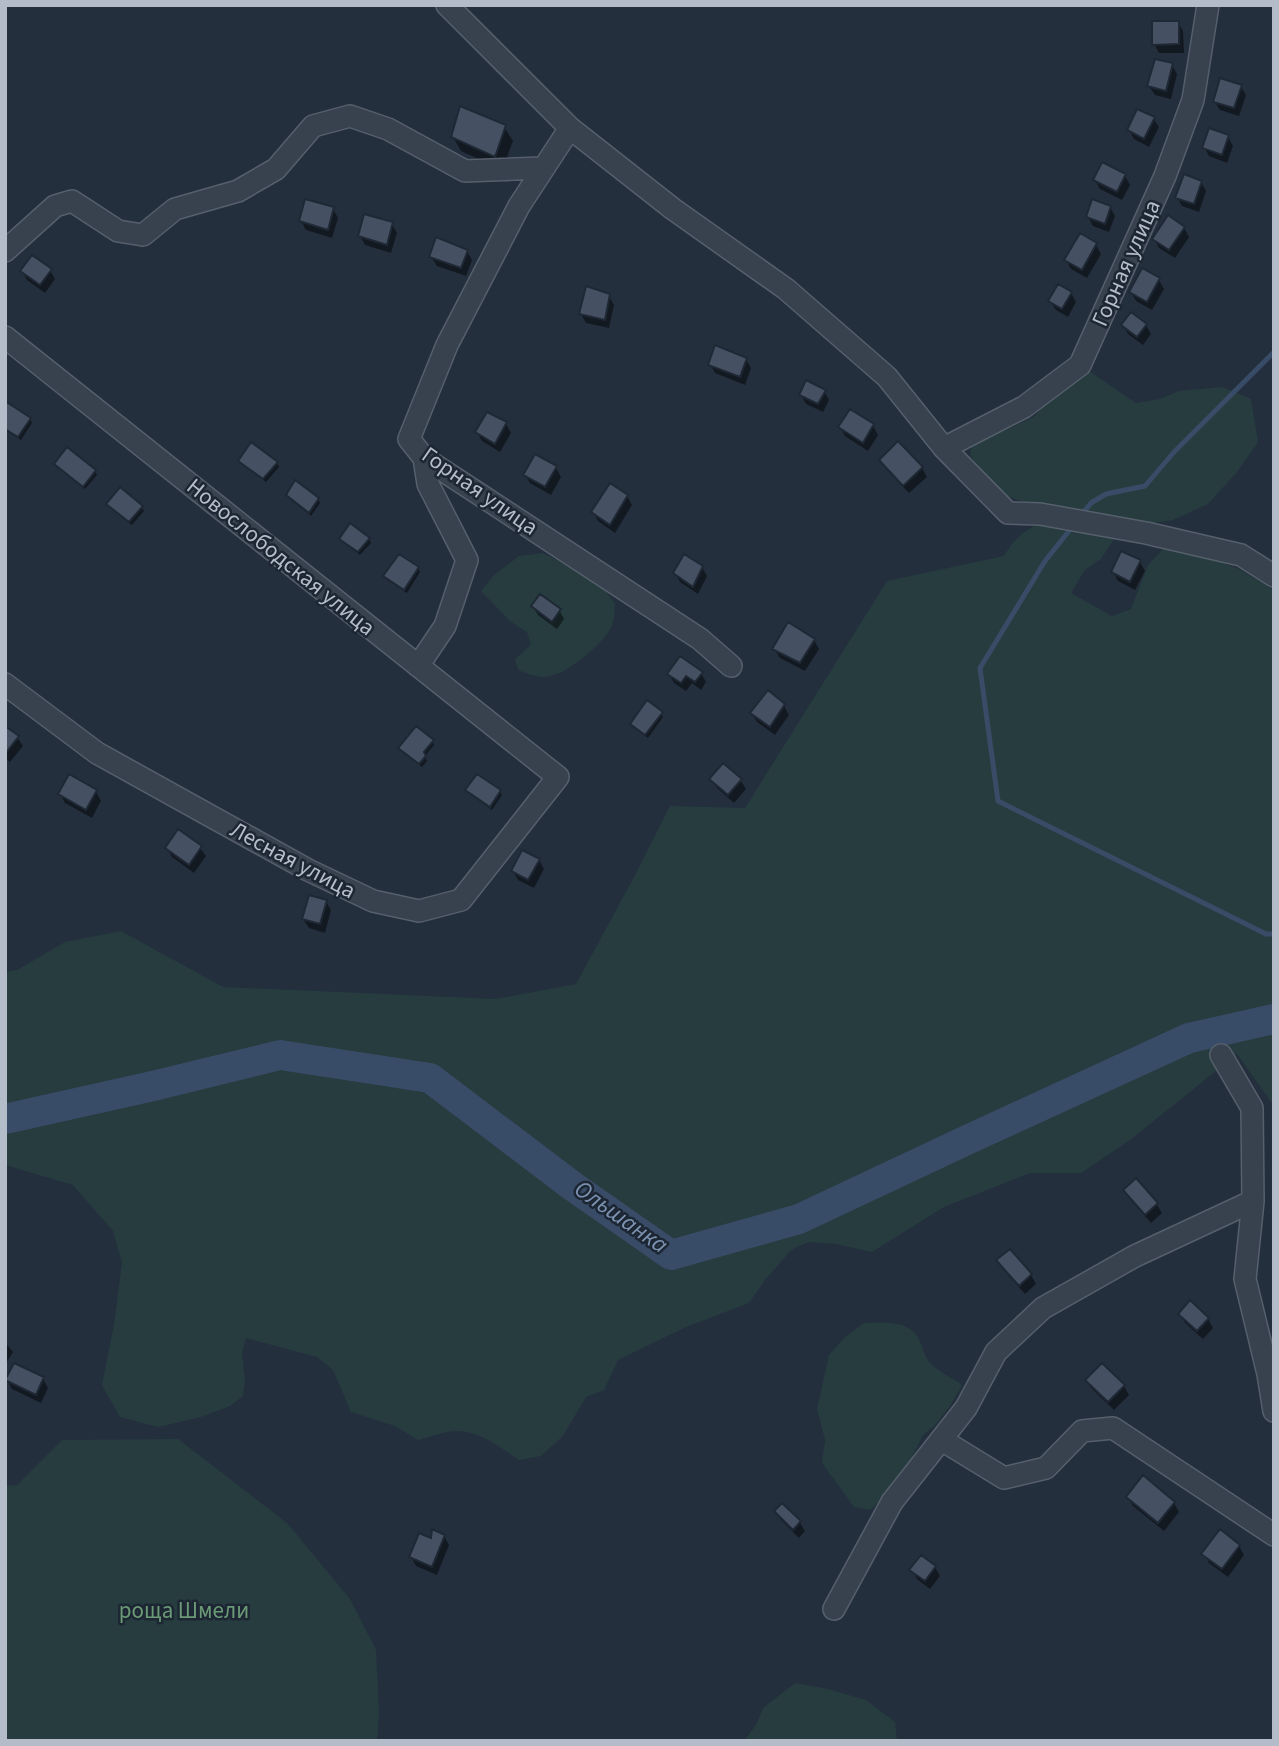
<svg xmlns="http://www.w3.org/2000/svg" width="1279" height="1746" font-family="'Source Sans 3',sans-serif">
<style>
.green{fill:#263c3f}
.shadow{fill:#0007}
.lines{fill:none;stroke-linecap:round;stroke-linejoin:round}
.stream{stroke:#394c67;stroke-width:5}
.river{stroke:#394c67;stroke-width:30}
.building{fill:#455162;stroke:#1f2835;stroke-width:2}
.minor-casing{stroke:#565f6c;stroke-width:24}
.minor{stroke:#38414e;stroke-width:21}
.labels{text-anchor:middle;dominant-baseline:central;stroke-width:5;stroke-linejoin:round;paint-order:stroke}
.street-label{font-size:23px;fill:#b4bcc9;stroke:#1d2633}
.park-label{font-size:23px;fill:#6b9a76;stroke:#1d2633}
.water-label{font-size:24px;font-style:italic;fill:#7c92b1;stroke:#1d2633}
</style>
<rect width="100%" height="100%" fill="#242f3e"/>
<!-- green -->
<path class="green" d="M1089 371 1136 403 1160 399 1179 391 1222 387 1251 399 1258 442 1237 472 1208 504 1173 520 1148 524 1026 503 999 493 979 470 970 454 972 443 1006 430 1034 417 1046 403Z
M1045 521 1114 539 1101 559 1085 570 1071 593 1112 616 1131 609 1148 565 1164 548 1197 554 1239 569 1274 590V1106L1237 1054 1130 1140 1081 1173H1030L944 1207 872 1252 836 1244 808 1242 791 1250 765 1280 749 1303 686 1327 618 1360 604 1390 586 1397 563 1436 541 1456 519 1460C501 1448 480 1431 457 1431 445 1431 430 1437 418 1440L395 1426 351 1412 333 1370 317 1357 246 1338 242 1353 245 1379 243 1396 230 1406 201 1417 158 1427 120 1417 102 1385 114 1324 122 1263 113 1231 73 1185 5 1165V972L17 970 65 942 121 931 223 987 496 999 576 984 634 877 670 806 745 808 887 581 1004 556C1015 537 1025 530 1045 521Z
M543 553 570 567 603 588 615 604C614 611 615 619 612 625 606 642 568 673 550 676 539 679 529 674 518 670L515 659 531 645 527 632 511 622 481 591 493 576 519 556Z
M864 1323C883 1323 909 1319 919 1339 923 1347 924 1356 930 1363 937 1371 953 1378 962 1385L950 1406 935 1425 923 1435 899 1483 870 1510 854 1507 822 1463 825 1440 817 1409 829 1355 845 1337Z
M178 1439 287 1523 350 1599 376 1650 379 1711 377 1741H5V1486L17 1485 62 1440Z
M795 1683 828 1689 866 1700 895 1722 897 1741H744L756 1725 763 1708Z"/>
<!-- shadow -->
<path class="shadow" d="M1178 22 1183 31 1184 53H1159L1154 44Z
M1172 65 1177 74 1171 99 1155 95 1149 86Z
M1241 87 1246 95 1239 116 1220 110 1215 102Z
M1153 118 1159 127 1149 147 1134 139 1129 130Z
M504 127 513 141 502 170 461 151 453 137Z
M1228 137 1233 146 1227 163 1209 156 1204 147Z
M1103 164 1125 176 1130 185 1122 200 1100 189 1095 180Z
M1201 182 1206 191 1199 212 1182 206 1177 197Z
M1110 207 1115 216 1109 232 1093 226 1088 217Z
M333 209 338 218 332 238 306 230 301 221Z
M392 224 397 233 391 253 365 245 360 236Z
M1184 228 1189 237 1175 258 1159 248 1154 239Z
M1096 245 1101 254 1087 278 1071 269 1066 260Z
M467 251 472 260 466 276 437 266 431 257Z
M50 270 55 279 45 293 27 280 22 271Z
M1159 280 1164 289 1152 310 1136 301 1131 292Z
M1071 293 1076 302 1068 317 1056 310 1050 301Z
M609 296 614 305 609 328 586 323 581 314Z
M1123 325H1146L1151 334 1143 345 1128 334Z
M746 359 751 368 745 385 715 373 710 364Z
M824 391 829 400 823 412 806 404 801 395Z
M5 403 30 419 32 423 21 440 5 430Z
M850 411 873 426 878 435 868 451 845 436 840 427Z
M506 424 511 433 500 452 482 441 477 432Z
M252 445 277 463 279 467 266 482 243 465 240 461Z
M536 456 556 468 561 477 551 495 530 483 525 475Z
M881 460 922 468 927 477 909 493 886 469Z
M56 464 95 471 97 475 85 489 58 468Z
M288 495 318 499 320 503 311 516 290 499Z
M627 496 632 505 615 533 598 521 593 512Z
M108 504 141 507 144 511 132 525 111 508Z
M341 539H369L371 543 360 555 344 543Z
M1140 562 1145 571 1135 590 1118 581 1113 572Z
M702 567 707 576 698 594 680 582 675 573Z
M418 568 420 572 407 593 387 580 385 576Z
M533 606 559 610 564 619 557 629 538 615Z
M814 640 819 649 805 671 780 658 774 649Z
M701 673 706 682 701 690 692 683 686 691 674 683 669 674Z
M768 693 784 706 789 715 775 735 757 722 752 713Z
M661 713 663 717 648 738 634 728 632 724Z
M5 728 17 737 23 746 10 762 5 758Z
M432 741 434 745 425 756 427 761 422 767 403 752 401 748Z
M478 776 500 791 502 795 492 810 470 794 468 790Z
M711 779 740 780 746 789 734 803 717 788Z
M96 792 101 801 92 818 65 803 60 794Z
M167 848H200L206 856 194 873 172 857Z
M539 860 544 869 534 888 518 880 513 871Z
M326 902 331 910 325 933 309 928 303 919Z
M1135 1181 1157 1205 1162 1213 1151 1223 1130 1199 1125 1190Z
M999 1261 1031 1275 1036 1284 1025 1294 1004 1270Z
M1180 1314 1208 1319 1213 1328 1203 1339 1185 1323Z
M5 1342 13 1352 5 1365Z
M43 1379 48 1388 41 1403 12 1389 7 1380Z
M1087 1381 1124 1386 1129 1395 1114 1410 1092 1389Z
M1128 1497 1174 1503 1179 1512 1164 1531 1133 1506Z
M782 1505 800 1523 805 1531 799 1538 781 1520 776 1511Z
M444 1536 449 1545 437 1575 416 1566 411 1557Z
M1239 1546 1244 1555 1228 1577 1209 1563 1204 1554Z
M935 1567 940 1576 930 1589 917 1579 912 1570Z"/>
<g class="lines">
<!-- stream -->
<path class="stream" d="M1081 515 1091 503 1106 494 1145 486 1174 452 1274 352
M1073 526 1045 561 980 668 998 801 1266 934H1274"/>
<!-- river -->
<path class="river" d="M5 1119 153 1086 280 1055 430 1078 571 1185 671 1255 799 1219 967 1140 1189 1038 1274 1019"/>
</g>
<!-- building -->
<path class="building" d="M1152 21H1179V44L1152 45Z
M1155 59 1173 63 1166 91 1147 86Z
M1220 78 1242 85 1234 108 1213 102Z
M460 106 506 125 495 157 451 137Z
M1137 109 1155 117 1144 139 1127 130Z
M1209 128 1229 135 1222 155 1202 148Z
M1102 162 1126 174 1117 192 1093 180Z
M1184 174 1202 181 1194 204 1175 198Z
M305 199 334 207 328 230 299 221Z
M1092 199 1111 206 1105 224 1086 217Z
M364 214 393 222 387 245 358 236Z
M1168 215 1185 227 1169 250 1152 239Z
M1080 233 1097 243 1082 270 1064 260Z
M436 237 468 250 461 268 429 257Z
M32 255 52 269 40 285 20 271Z
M1142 268 1160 278 1147 302 1129 292Z
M1058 284 1072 292 1062 309 1048 301Z
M586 286 610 294 605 320 579 314Z
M1131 312 1147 324 1137 337 1121 325Z
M715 345 747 358 740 377 708 365Z
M806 380 826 390 818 404 799 395Z
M5 401 31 418 18 437 5 429Z
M850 409 874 424 863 443 838 427Z
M487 412 507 422 495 444 475 432Z
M898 441 923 467 903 486 879 460Z
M251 442 278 462 263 479 238 461Z
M67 447 96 470 83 487 54 464Z
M535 454 557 466 545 487 523 475Z
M295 480 319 498 309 513 286 495Z
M610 483 628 495 610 525 591 512Z
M120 487 143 506 129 522 106 504Z
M350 523 370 538 358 552 339 539Z
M1121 551 1141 560 1130 582 1111 572Z
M399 554 419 567 404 590 383 576Z
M684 554 703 566 693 587 673 573Z
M540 594 561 609 552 622 531 606Z
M788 622 815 639 800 663 772 649Z
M680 656 703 672 695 682 686 676 681 683 667 674Z
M768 690 785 704 770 727 750 713Z
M647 700 663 712 645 735 630 724Z
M5 726 19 736 5 754Z
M416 726 434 740 424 752 426 756 419 764 398 748Z
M723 763 742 779 728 795 709 779Z
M69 774 97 790 86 810 58 794Z
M477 774 501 790 490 807 465 790Z
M178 829 202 846 189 865 165 848Z
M522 850 540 859 528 880 511 871Z
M309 895 327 900 320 924 302 919Z
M1136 1178 1158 1203 1145 1215 1123 1190Z
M1010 1249 1032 1274 1019 1286 996 1260Z
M1190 1300 1209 1318 1197 1331 1178 1314Z
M14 1363 44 1377 36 1395 5 1380Z
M1102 1363 1125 1385 1108 1402 1085 1380Z
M1143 1475 1175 1502 1158 1523 1126 1497Z
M782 1503 801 1521 793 1530 774 1511Z
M432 1529 445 1535 432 1567 409 1557 419 1533 431 1538Z
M1220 1529 1240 1545 1222 1569 1201 1554Z
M921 1555 936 1566 925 1581 909 1570Z"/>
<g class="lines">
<defs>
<path id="minor" d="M447 5 570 128 673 209 786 289 887 377 944 448 1008 513 1040 514 1146 533 1241 555 1274 576
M570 128 519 206 447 345 409 439 424 458 700 639 731 666
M5 251 55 206 72 201 118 231 143 235 175 209 238 191 276 169 313 126 350 116 388 129 465 171 543 168
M5 337 558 777 461 900 419 911 373 901 308 870 97 753 5 684
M944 448 1024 407 1080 365 1165 176 1193 100 1208 5
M418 666 445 626 467 560 428 484 424 458
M1221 1055 1252 1108 1253 1201 1245 1279 1268 1374 1274 1411
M942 1440 1004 1478 1046 1468 1082 1431 1113 1428 1274 1535
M834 1609 892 1502 966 1408 996 1352 1043 1308 1135 1256 1253 1201"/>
</defs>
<!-- minor casing -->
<use href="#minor" class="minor-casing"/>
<!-- minor -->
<use href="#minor" class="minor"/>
</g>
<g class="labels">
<!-- street labels -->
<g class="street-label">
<text transform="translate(1126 263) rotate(-66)">Горная улица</text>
<text transform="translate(480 491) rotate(35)">Горная улица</text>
<text transform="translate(281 557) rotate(39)">Новослободская улица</text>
<text transform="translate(293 860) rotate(28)">Лесная улица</text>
</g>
<!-- park labels -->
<g class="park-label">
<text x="184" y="1610">роща Шмели</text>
</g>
<!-- water labels -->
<g class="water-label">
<text transform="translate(621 1217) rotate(35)">Ольшанка</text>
</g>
</g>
<!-- border -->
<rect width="1279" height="1746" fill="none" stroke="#b4bcc9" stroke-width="14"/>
</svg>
